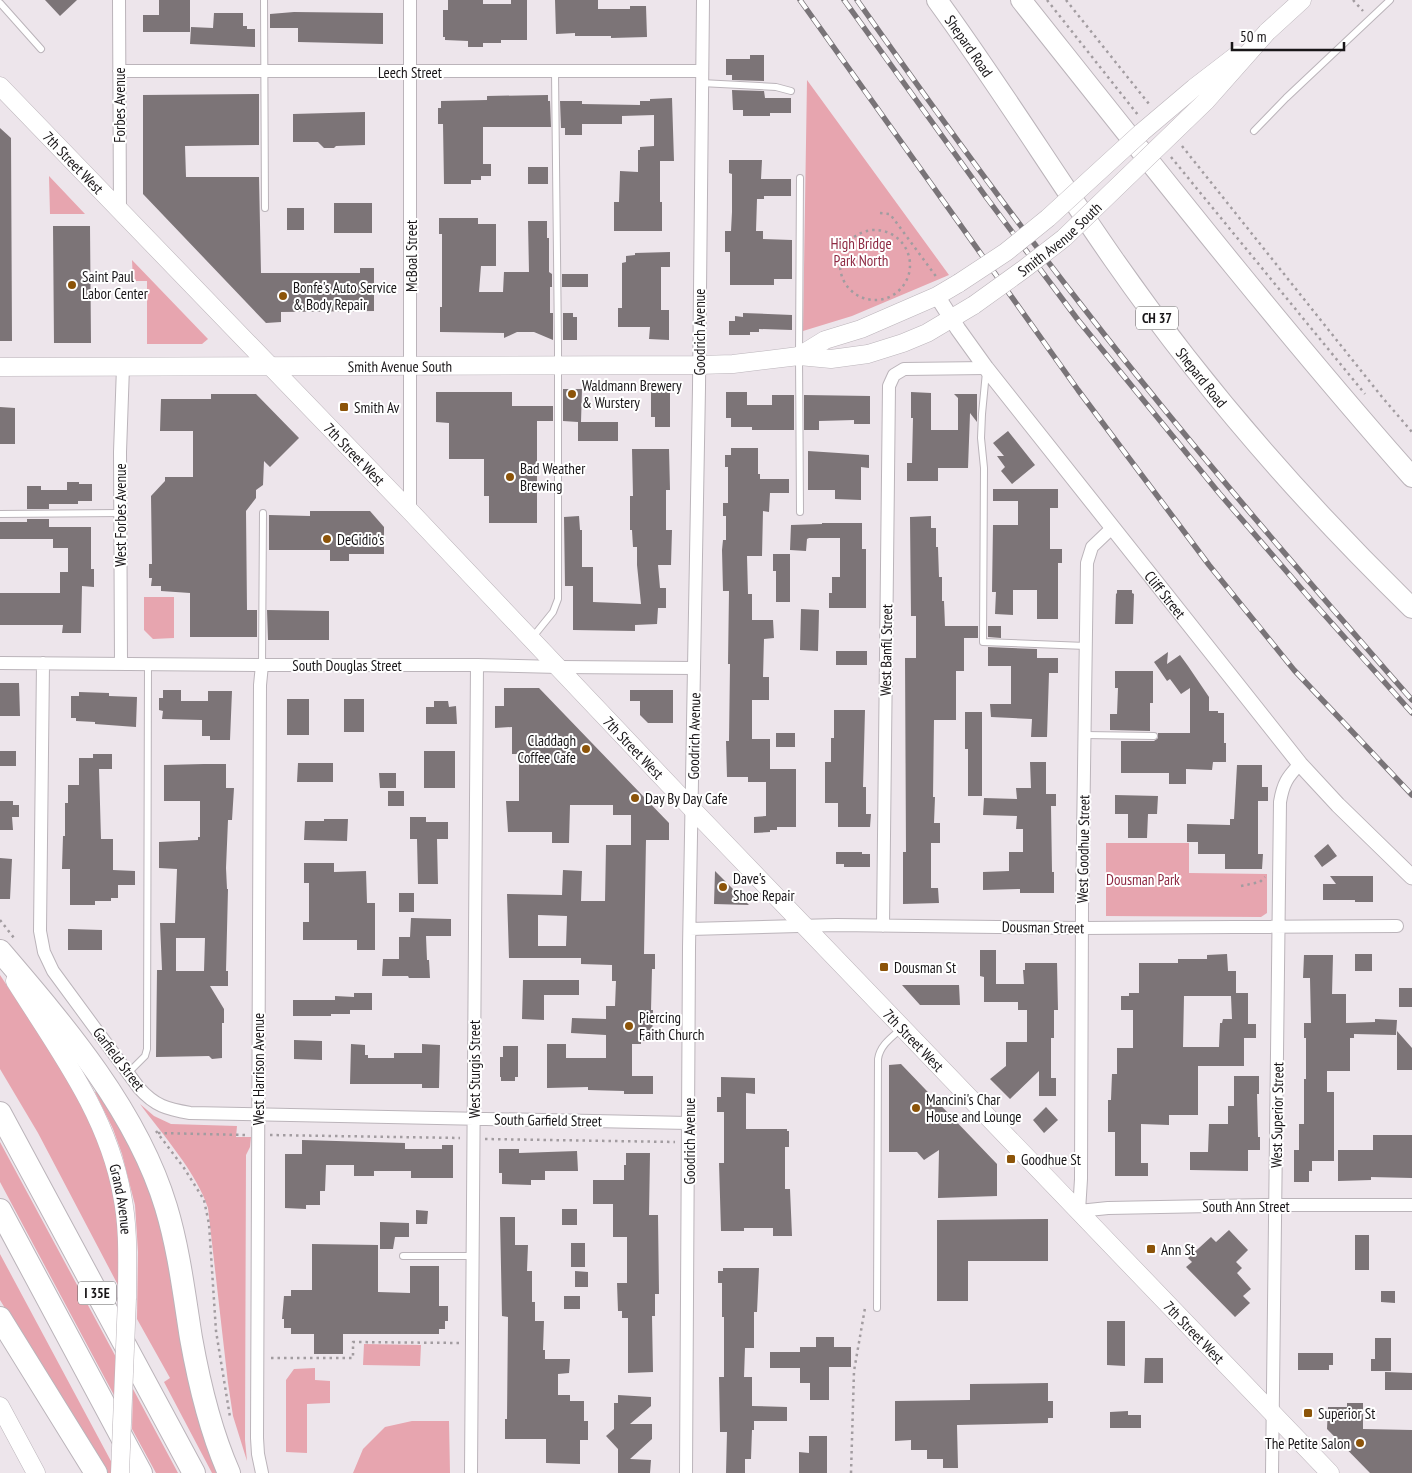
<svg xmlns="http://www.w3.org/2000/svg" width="1412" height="1473" font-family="'PT Sans Narrow',sans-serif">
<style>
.green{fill:#e7a5af}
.building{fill:#7c7477;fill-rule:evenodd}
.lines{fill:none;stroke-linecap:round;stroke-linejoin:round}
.service-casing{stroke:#bbb4ba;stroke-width:8}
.minor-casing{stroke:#bbb4ba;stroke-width:14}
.tertiary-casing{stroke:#bbb4ba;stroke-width:17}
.secondary-casing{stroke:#bbb4ba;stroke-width:19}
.trunk-casing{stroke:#bbb4ba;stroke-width:22}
.motorway-casing{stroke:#bbb4ba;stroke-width:24}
.path{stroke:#a29ca0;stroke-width:2.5;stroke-dasharray:2.5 4;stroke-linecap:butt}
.service{stroke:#fff;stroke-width:6}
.minor{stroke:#fff;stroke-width:12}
.tertiary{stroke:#fff;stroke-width:15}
.secondary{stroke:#fff;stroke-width:18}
.trunk{stroke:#fff;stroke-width:20}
.motorway{stroke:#fff;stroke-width:22}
.rail-casing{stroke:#797478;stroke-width:5.5}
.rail{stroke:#fff;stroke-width:4;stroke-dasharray:11;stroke-linecap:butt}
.secondary-bridge-casing{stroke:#bbb4ba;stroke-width:19;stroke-linecap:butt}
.secondary-bridge{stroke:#fff;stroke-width:18}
.poi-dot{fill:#8c5409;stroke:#fff;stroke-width:2}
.labels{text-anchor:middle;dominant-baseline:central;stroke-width:4;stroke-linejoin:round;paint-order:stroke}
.shield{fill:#fff;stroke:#5e5c5d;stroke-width:1}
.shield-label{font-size:14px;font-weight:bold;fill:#191618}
.street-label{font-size:15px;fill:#191618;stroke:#fff}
.park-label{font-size:15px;fill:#8e2a43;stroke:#fff}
.poi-label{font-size:15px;fill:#191618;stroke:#fff;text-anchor:start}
</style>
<rect width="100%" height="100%" fill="#ede5eb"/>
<!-- green -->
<path class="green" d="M807 80 949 275 852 316 803 331Z
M49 176 85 214H50Z
M132 260 208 339 202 344H147V281H133Z
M144 597H174V638L153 639 144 630Z
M1106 843H1189V873L1267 874V913L1261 917 1106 916Z
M0 975 78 1093 94 1124 118 1206 119 1287 38 1133 0 1069Z
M99 1089 153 1185 223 1473H212L164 1382 170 1378 137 1319 138 1252 135 1205 122 1154 113 1129 95 1092Z
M140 1104 154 1116 171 1124 237 1126 236 1137H251L250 1147 246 1155 245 1440 247 1461 233 1416 228 1383 208 1208C197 1173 162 1134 140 1104Z
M0 1142 117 1359 115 1397 0 1182Z
M0 1254 112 1463V1473H106L0 1300Z
M364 1344 421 1345 420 1366 363 1365Z
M315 1368V1380L330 1381V1403L307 1404V1453L286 1452V1380L294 1369Z
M133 1389 178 1473H156L132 1429Z
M412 1421H449L450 1473H353L363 1449 385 1427Z"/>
<!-- building -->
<path class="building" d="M45 0H77L60 16Z
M159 0H190V32H143V15H159Z
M448 0H483V4H511V0H527V40H501V43H483V47H468V41L445 40V37H443V10H448Z
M555 0H598V9H630V6H646L647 37 611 38V36H575V33L556 34Z
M294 12 383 13V44L298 42V28H270V14Z
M214 13H243V26H247V29H255V47L190 44 191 27 213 28Z
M750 55H764V81L732 80V75H726V59H750Z
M732 90 764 91 765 98H791V113H770V116H743V110H733Z
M259 94V145L185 146 186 177H259L261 273H360V268H374V311L281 312V322L266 323 143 194V95Z
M548 95V101H550L551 127H483V164H491V176H481V180H471V184H444L443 124H438V108H441V101L487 100V96Z
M672 98 674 161H660V202H662V231H614V202H619L620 171 638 172V150H640V147L654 146V115L622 116V124H582V135H565V128H561L560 101H582V104L640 105V101H650V99Z
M365 112V145L336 146 334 148H324L318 142H293V114Z
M0 128 11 138 12 341H0Z
M729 160H762L761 179H791V196H764V199H757L756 231H763V239L792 240V279H774V285H730V252H725V231H731L732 212V174L729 173Z
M528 167H548V184H528Z
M334 203H372V233H334Z
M287 208H304V230H287Z
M439 218H478V224H496V266H481L479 292H503L504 272H529L528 221H547V238H549V272L552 274V287H550V313H553V340L534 332H517L504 338V333L440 332V307H442V234H439Z
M53 226H90L91 343H54Z
M670 252V267H661V310H669V340L649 339 650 327H618V308H622V263L626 262V256L635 255V253Z
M562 274H588V287H562Z
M563 313H573V317H577V340H563Z
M743 313 792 315V330L759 329V332H750V335H729V321H735V316L743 317Z
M563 389H582L581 422H618V441H578V422L563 421Z
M651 391H670V427H655V417H651Z
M436 392H512V406H553V421H537V523H489V496H484V459H449V423L436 422Z
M726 392H747V405H772V395H794V430H752V427H731V418H726Z
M911 392 931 393V430H958V398L954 394H977V422L970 413 968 468H938V481H907V463H912L913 418H911Z
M211 394H256L299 438 270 467 264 461 263 485 256 490V498L246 511 247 610H257V637H190V593L161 591V586H151L152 578H149V564H152L151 496 165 481V477H193V431H160L161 399H211Z
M804 395 870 396V424H854V420L819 421V430H804Z
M0 407 15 408V444H0Z
M1008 431 1035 465 1012 484 1001 471 1005 467 997 456H1004L993 443Z
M731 448H758V474H760V479H789V493H770L769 512 763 511 762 556H747L748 594H752V620H773L774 638 764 639 763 677H769V700H752V739H770V769H796V827H777V830H770V832L754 833V817L766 816V782H748V777H727L726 741H729L730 664H728L729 591H723L722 550 723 540H726V516H723V503H728V467H725V455H731Z
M632 449H669L670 490H666V530H672L671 565H658L660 588H666V608H658L657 624 635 625V631L573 630V586H565L564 517 579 516 580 530H582V567H593V602L641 604 637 565V547H633L632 530H630V496H633Z
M808 451 869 455V468L861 467V500L835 499V490H808Z
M67 482H79V484H92V501H78V504H49V509H27V486H41V490H67Z
M993 489H1058V508H1050V549H1062V563H1058V619H1037V590H1013V615L995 614 996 592H992L993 525H1018V501H993Z
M310 511H370L384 527V554H349V561H330V550H269V515L310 516Z
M931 516V528H936V547H938L939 577H942V601H944L945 626H978V638H964V671H956V720H934L933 797H935L934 823H940V843H931V888H938L939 903 903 904V852H906L905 658H916V616H911L910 517Z
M27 519H49V527H91V569H94V587L82 586 81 633H62L63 625H0V593H60V572H68V548H53V539H0V522H27Z
M822 523H862V549H866V608H829V593H832V577H840V538H809L807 539 806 551 790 550 791 525 822 524Z
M773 554H790V602H776V571H773Z
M1117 590H1132V593L1134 594 1133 624H1115L1116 593 1117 594Z
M801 609 819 610 818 651 800 650Z
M267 610 329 611V640H268Z
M988 626H1001V638L988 637Z
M988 647 1037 649V658H1058V673H1049L1047 737H1031L1032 719 991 717 990 704H1011V666H988Z
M836 651H867V665H836Z
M1168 652 1167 664 1180 655 1188 666 1209 697V711H1218V713H1224V743H1226V762H1213L1212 770 1186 769V784H1169V773H1121V741H1154L1158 738V733H1190V688L1181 694 1170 679 1167 681 1154 662Z
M1115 671H1153V703H1150V731L1110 730V714H1117L1118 688H1115Z
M0 683H19L20 716H0Z
M504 688H539L669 823V840H646L644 954H655V969H652L651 1010H653L652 1041H641V1044H632V1076H653V1094H624V1091L588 1090V1087L547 1088V1044H566V1058H606V1035L571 1033 572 1018 606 1019V1006H615L616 981H612V965L581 964V958H509L507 894 562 895 563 870 582 871 581 901H605L606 845H631V815H613V805H570L569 843H552V832H508L506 801H519V754H512V727L495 728V706H504ZM538 915 567 916 566 946H538Z
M163 690H181V701H208V691H232L230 740H210V736H202V720L162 719 163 711 159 710V698H163Z
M630 690H673V723H648L640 715V701H630Z
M79 692 109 693V696L137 697 136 727 95 724V722L76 721V718H71V696H79Z
M287 699H309V735H287Z
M344 699H364V732H344Z
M434 701H448L449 707 456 706 457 724H426V707H434Z
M834 710H865L863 787H866V814H871L870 827H838V803H825V762H831V738H834Z
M965 712H982V796H968V749H965Z
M776 733H795V747H776Z
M0 751H16V766H0Z
M424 751H455V788H424Z
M93 754H112V769H99L101 839H113V870L135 871V885H118V898H111V901H95V905H70V869H62L63 836H65V803H68V785H79V758H93Z
M1030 762H1046V794H1056V806H1051L1052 872H1054V893H1020V889L983 890V872L1009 871V852H1023V829H1016L1017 816 983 815 984 798 1017 799 1016 788H1031Z
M298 763H333V782H297Z
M204 764H226V788H234L232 820H228L226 868 227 889H228L226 971H228V986H210L224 1009V1023H222V1058L212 1059 209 1056 156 1057 157 970H162L160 923H175L177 869 159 868V842L198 840V837H200V801H164V765ZM176 938H205L204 971H176Z
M1237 765H1262V787H1268V801H1258V854H1263L1262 869H1225V854H1198V842H1187V824L1230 825V819H1234Z
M379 773H396V788H380Z
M388 791H404V806H388Z
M1115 795 1158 796 1157 814H1148L1147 838H1128V814H1115Z
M0 801H13V805H19V817H12L13 830H0Z
M410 817H426V822H448V839H437L438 884H418L417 839H410Z
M324 819H348L347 841 304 840 305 821H324Z
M1328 844 1337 856 1322 867 1314 856Z
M836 852H862V854H870V867H844V864H836Z
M0 858 12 859 10 899H0Z
M304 863H334V872L366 871 367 903H375V950H357V940H303V922H309V883H304Z
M715 871 749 905 714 904Z
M1330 876H1373V902H1355V900H1323V884H1336Z
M399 893H414V912H399Z
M411 918 451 919V936H426L427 960H429L430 978H409L408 976H382L383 959H399V937H410Z
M68 929 102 930V950H68Z
M980 950H996V984H1024L1023 970H1025V963H1057L1058 1010H1054V1038H1051V1078H1056V1096H1039V1071L1010 1099 990 1079 1006 1066V1042H1027V1010H1018V1002H984V977L980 976Z
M1227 954 1228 971H1236V993H1248V1024H1256V1038H1244V1066H1198V1115H1169V1125L1141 1124V1163H1148V1176H1115V1132H1108V1100H1111L1112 1074H1117V1048H1133V1010H1121V996H1129V993H1139V963H1178V959H1207V955ZM1184 996H1231L1232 1019H1223L1222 1023H1220L1219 1047H1183Z
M1355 954H1372V971H1355Z
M1304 955H1333L1332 994H1346V1023L1375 1022V1019L1397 1020 1396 1035 1354 1034V1038H1350V1071H1327V1092H1334V1161H1312V1171H1309V1182H1294V1150H1299V1124H1304V1079H1306V1038H1304V1023H1311L1310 978H1303Z
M523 980H579V995H544V1020L522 1019Z
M902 985H959L960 1005H920Z
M1399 988H1412V1007H1399Z
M354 993H372V1010H350V1014H331V1016H293V1000H335V996L354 997Z
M1397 1031 1412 1048V1070H1397Z
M294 1040 322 1041V1060L294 1059Z
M351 1044 365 1045V1055H368V1058H394V1053H422V1044L440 1045 439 1088H422V1084H350Z
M503 1046H518V1077H515V1081H501V1077H500V1057H503Z
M901 1064 997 1164V1196L938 1198 939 1150 924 1160 917 1152H889V1065Z
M1234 1076H1259V1094H1257L1258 1137H1260V1150H1248V1171L1190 1170V1152H1208L1209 1124H1228V1106H1234Z
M721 1077 755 1078V1094L746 1093V1129H787V1131H789V1147H785V1189H790L792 1236H773V1228H744V1231H721L719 1163H724V1112H717V1097H721Z
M1046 1107 1058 1120 1044 1133 1033 1120Z
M1373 1135H1412V1178L1371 1177V1180L1338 1181V1150H1373Z
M302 1140 405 1143V1149H442V1145H453V1178H411V1171H374V1176H354V1165H326L325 1191H320V1205H306V1209L285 1208V1154H302Z
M499 1149H519V1153L577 1151 578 1171H545V1180H531V1185L502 1184V1173H499Z
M626 1153H650L649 1215H658L659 1294H655V1316H652L653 1372 628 1373V1318H622V1311H618L617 1283H627V1237H613V1204H593V1180H624V1165H626Z
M562 1209H577V1225H562Z
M416 1210 428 1211 427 1224H416Z
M500 1217H515V1245H528L527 1271H532V1302H535V1321H544L543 1350H545V1359H570L569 1373 558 1374V1395H570V1401H584V1421H588V1440H580V1464L546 1463V1439H505V1419H507L508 1317 502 1316Z
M1048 1219V1261H968V1301H937V1220Z
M380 1222 409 1223V1237H395L393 1249H380Z
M1229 1230 1248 1250 1236 1262 1242 1268 1237 1273 1251 1289 1243 1296 1250 1303 1235 1317 1186 1267 1192 1262 1188 1258 1211 1237 1216 1242Z
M1355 1235H1369V1270H1355Z
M571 1243H585V1267H571Z
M312 1244 378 1245V1292L410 1293V1266H439V1306H448V1321H445V1329H439V1334H343V1354H314V1334H291V1328H284V1319H282L284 1296H291V1290H312Z
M723 1268H759L757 1312H754V1348H745L744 1377H752V1406L787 1407V1421H754V1430H752L751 1459H745V1473H726L727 1432H720L719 1377H724V1317H722V1283H718V1271H723Z
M575 1271 588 1272V1287H575Z
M1381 1291H1395V1303L1381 1302Z
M564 1296H580V1309H564Z
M1107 1321H1125V1366L1107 1365Z
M816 1337H834V1347H851V1367H829V1400H810V1383H800V1368H770V1352H800V1347H816Z
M1375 1338H1391V1371H1371V1359H1375Z
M1298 1353H1333V1365H1329V1370H1298Z
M1145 1358H1163V1383H1144Z
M1385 1372 1412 1373V1390H1385Z
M1048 1383V1401H1053V1418H1048V1423L957 1425 958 1468H943V1459H927V1450H911V1440L895 1441V1401L970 1400V1384Z
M618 1395 651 1397V1406L630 1424H652V1439L630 1459 651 1460 650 1473H618V1449L606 1436 614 1429V1403H618Z
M1347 1403H1363V1429L1412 1430V1473H1370L1327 1429 1328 1407H1347Z
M1128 1411V1415H1141V1428H1110V1412Z
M809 1436H827V1473H799V1452L809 1453Z"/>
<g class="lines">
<defs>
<path id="service" d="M264 0 265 208
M0 3 41 49
M701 83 776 87 791 91
M1254 131 1286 98 1390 0
M800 178 799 356 800 512
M986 372 982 414 981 438 984 468 983 642 1086 646
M0 514 120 513
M532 638 553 612 558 599V346L555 72
M262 665 263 513
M1085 735 1154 736
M128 1073 145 1056 147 1049 148 664
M403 1256H472
M877 1308 878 1059C880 1045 892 1037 902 1028"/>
<path id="minor" d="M119 0 120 211
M119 71H701
M410 511V0
M1113 527 1092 547 1087 563 1082 907 1081 1179 1079 1211 1108 1208 1265 1205H1412
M0 663 262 665H477L559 667 694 668
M43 663 40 931 44 952 53 971 139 1088C155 1106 167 1109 190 1113L689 1123
M121 664 120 452 123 367
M883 926 889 386 894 375 904 369 986 368
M690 929 836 925 1083 928 1397 926
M262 1473 258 1454 257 1438 260 685 262 665
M471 1473 477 665
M686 1473 689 948 699 388 703 0
M1272 1473 1280 802C1283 784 1287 777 1300 764"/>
<g id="tertiary">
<path id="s1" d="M937 296 958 329 986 368 1300 764 1338 805 1412 877"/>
</g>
<g id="secondary">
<path d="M1267 32 1302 0"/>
<path id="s2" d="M0 86 410 511 697 814 1330 1473"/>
<path d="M799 356 825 340 861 329 937 296 959 283"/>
<path id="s3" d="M0 367 699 365 733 364 799 356 831 359 868 354 903 343 927 333 974 305"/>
<path id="s4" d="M15 981C57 1048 108 1115 122 1195 129 1229 127 1263 127 1298"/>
<path d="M0 1406 36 1473"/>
</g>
<g id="trunk">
<path id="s5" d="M937 0C999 85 1054 174 1114 260 1201 385 1303 502 1412 608"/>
<path d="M1021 0C1149 161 1276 323 1412 477"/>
</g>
<path id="motorway" d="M0 951C65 1027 137 1111 166 1207 179 1250 184 1294 191 1338 199 1383 210 1430 229 1473
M0 1113 194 1473
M0 1210 141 1473
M0 1318 96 1473"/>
</defs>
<!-- service casing -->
<use href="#service" class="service-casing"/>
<!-- minor casing -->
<use href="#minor" class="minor-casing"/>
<!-- tertiary casing -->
<use href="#tertiary" class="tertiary-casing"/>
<!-- secondary casing -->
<use href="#secondary" class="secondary-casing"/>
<!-- trunk casing -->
<use href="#trunk" class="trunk-casing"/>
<!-- motorway casing -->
<use href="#motorway" class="motorway-casing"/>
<!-- path -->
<path class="path" d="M1047 0 1138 115
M1066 0 1149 104
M1353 0 1363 11
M1182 146 1382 397 1412 432
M1171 157 1365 394
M880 213 890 214 938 279
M840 265a35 35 0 1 1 70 0a35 35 0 1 1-70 0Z
M1241 886 1260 882 1265 877
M0 920 14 938
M156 1131 184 1168 204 1200 209 1224 216 1331 230 1417
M158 1133 245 1135
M270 1135 460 1138
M485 1139 675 1142
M271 1358H353V1342L460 1343
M851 1473 854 1371 865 1308"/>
<!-- service -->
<use href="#service" class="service"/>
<!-- minor -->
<use href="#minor" class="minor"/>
<!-- tertiary -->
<use href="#tertiary" class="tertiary"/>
<!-- secondary -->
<use href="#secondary" class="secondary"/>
<!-- trunk -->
<use href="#trunk" class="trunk"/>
<!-- motorway -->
<use href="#motorway" class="motorway"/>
<defs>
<path id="rail" d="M800 0 1078 390 1209 565 1294 670 1412 795
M844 0 986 197 1078 320 1219 493 1312 601 1412 713
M857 0C931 105 1007 210 1086 311 1190 445 1301 573 1412 700"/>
</defs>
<!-- rail casing -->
<use href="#rail" class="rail-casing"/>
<!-- rail -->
<use href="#rail" class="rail"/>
<defs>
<g id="secondary-bridge">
<path d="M959 283 1006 252 1048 218 1142 132 1194 88 1237 55"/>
<path id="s6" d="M974 305 1024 269 1064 238 1206 101 1267 32"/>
<path d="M120 1473 127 1298"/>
</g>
</defs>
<!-- secondary-bridge casing -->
<use href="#secondary-bridge" class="secondary-bridge-casing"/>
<!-- secondary-bridge -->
<use href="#secondary-bridge" class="secondary-bridge"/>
</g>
<!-- markers -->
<g class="poi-dot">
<circle cx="72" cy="285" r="5"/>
<circle cx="283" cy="296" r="5"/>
<circle cx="572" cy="394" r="5"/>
<rect x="339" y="402" width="10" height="10" rx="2.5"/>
<circle cx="510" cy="477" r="5"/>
<circle cx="327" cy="539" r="5"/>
<circle cx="586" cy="749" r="5"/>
<circle cx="635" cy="798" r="5"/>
<circle cx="723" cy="887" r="5"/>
<rect x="879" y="962" width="10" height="10" rx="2.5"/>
<circle cx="629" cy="1026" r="5"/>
<circle cx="916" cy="1108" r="5"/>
<rect x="1006" y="1154" width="10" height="10" rx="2.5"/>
<rect x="1146" y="1244" width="10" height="10" rx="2.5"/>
<rect x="1303" y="1408" width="10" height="10" rx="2.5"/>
<circle cx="1360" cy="1443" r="5"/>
</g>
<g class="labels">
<!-- shield labels -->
<g class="shield">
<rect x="1136" y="306.5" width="42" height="23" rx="4"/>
<rect x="78" y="1281.5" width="38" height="23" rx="4"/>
</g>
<g class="shield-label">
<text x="1157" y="318">CH 37</text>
<text x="97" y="1293">I 35E</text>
</g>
<!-- street labels -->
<g class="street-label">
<text stroke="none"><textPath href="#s5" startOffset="56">Shepard Road</textPath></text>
<text x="410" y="72">Leech Street</text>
<text transform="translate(119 105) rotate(-90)">Forbes Avenue</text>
<text stroke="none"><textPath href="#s2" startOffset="106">7th Street West</textPath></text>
<text stroke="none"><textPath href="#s6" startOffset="108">Smith Avenue South</textPath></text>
<text transform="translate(411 256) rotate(-90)">McBoal Street</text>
<text transform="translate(699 332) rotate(-90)">Goodrich Avenue</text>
<text stroke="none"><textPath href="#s3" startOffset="400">Smith Avenue South</textPath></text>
<text stroke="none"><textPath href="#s5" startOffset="461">Shepard Road</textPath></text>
<text stroke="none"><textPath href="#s2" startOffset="511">7th Street West</textPath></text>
<text transform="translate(120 515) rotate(-90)">West Forbes Avenue</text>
<text stroke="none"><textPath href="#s1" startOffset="376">Cliff Street</textPath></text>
<text transform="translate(886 650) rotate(-89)">West Banfil Street</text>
<text x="347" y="665">South Douglas Street</text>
<text transform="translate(694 736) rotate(-89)">Goodrich Avenue</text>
<text stroke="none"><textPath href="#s2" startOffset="916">7th Street West</textPath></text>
<text transform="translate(1083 849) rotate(-89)">West Goodhue Street</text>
<text transform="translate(1043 927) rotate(1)">Dousman Street</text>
<text stroke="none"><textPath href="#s2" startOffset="1321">7th Street West</textPath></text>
<text transform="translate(119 1059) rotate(53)">Garfield Street</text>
<text transform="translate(258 1069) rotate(-90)">West Harrison Avenue</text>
<text transform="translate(474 1069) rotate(-90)">West Sturgis Street</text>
<text transform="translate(1277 1115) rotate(-89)">West Superior Street</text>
<text transform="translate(548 1120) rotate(1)">South Garfield Street</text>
<text transform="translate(689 1141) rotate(-90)">Goodrich Avenue</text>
<text stroke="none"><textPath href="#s4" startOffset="245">Grand Avenue</textPath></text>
<text x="1246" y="1206">South Ann Street</text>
<text stroke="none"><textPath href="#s2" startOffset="1726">7th Street West</textPath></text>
</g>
<!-- park labels -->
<g class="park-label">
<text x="861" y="243">High Bridge<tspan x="861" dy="17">Park North</tspan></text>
<text x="1143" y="879">Dousman Park</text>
</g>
<!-- poi labels -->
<g class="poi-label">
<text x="82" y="276">Saint Paul<tspan x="82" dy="17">Labor Center</tspan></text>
<text x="293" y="287">Bonfe's Auto Service<tspan x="293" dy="17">&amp; Body Repair</tspan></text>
<text x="582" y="385">Waldmann Brewery<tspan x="582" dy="17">&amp; Wurstery</tspan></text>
<text x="354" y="407">Smith Av</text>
<text x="520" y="468">Bad Weather<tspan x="520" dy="17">Brewing</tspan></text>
<text x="337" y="539">DeGidio's</text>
<text x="576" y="740" text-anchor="end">Claddagh<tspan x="576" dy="17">Coffee Cafe</tspan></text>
<text x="645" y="798">Day By Day Cafe</text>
<text x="733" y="878">Dave's<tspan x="733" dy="17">Shoe Repair</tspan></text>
<text x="894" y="967">Dousman St</text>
<text x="639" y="1017">Piercing<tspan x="639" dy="17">Faith Church</tspan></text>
<text x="926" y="1099">Mancini's Char<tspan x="926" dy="17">House and Lounge</tspan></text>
<text x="1021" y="1159">Goodhue St</text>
<text x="1161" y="1249">Ann St</text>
<text x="1318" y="1413">Superior St</text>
<text x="1350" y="1443" text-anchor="end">The Petite Salon</text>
</g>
</g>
<!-- scale -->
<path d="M1232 42v8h112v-8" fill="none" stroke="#191618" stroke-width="2.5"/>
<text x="1240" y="42" font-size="15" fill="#191618" stroke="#ffffff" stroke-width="4" paint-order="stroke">50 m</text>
</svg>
